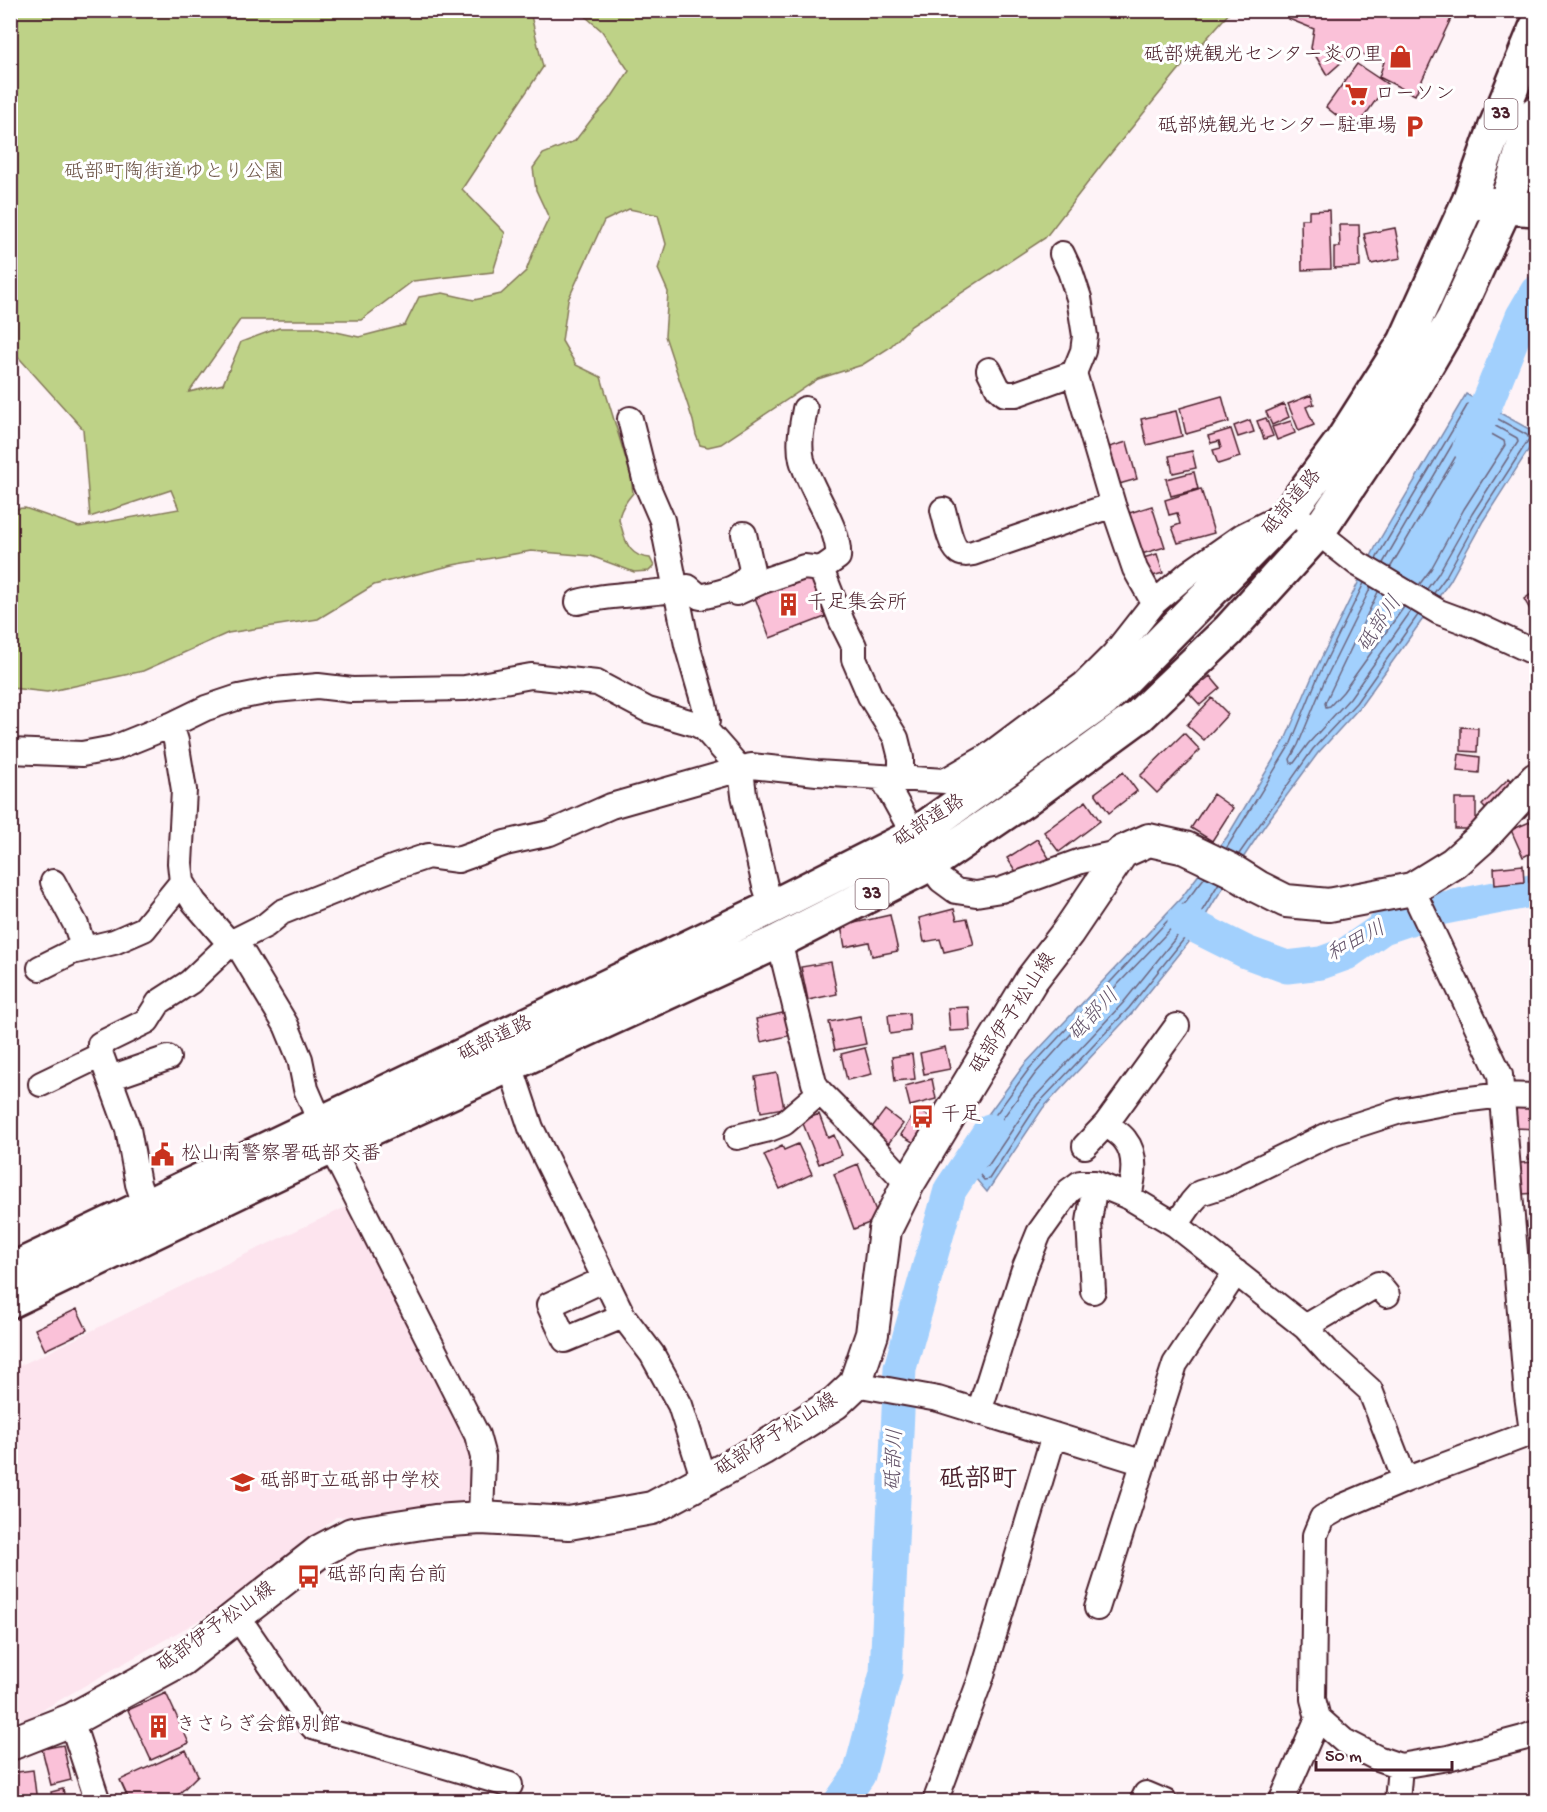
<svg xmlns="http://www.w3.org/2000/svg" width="1547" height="1812" font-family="'Gochi Hand','Klee One',sans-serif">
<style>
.built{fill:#fde4ee}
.green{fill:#bed287;stroke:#847859;stroke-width:1.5}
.water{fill:#a2d0fd;stroke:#7f89a9;stroke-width:1.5}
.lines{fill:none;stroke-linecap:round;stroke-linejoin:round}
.shore{stroke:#6d667f;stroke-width:1.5}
.river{stroke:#a2d0fd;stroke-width:33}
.building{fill:#fac1d8;stroke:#4a1f2b;stroke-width:1.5}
.minor-casing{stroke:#4a1f2b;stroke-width:28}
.major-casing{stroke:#4a1f2b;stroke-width:36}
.highway-casing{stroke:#4a1f2b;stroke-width:38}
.minor{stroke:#fff;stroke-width:24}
.major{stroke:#fff;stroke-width:32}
.highway{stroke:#fff;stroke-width:33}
.labels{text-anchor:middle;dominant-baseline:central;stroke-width:6;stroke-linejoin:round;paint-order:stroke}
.shield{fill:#fff;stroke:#80626b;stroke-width:1.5}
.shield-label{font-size:18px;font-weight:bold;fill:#4a1f2b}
.poi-label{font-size:20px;fill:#4a1f2b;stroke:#fff;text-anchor:start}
.park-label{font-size:20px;fill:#6d5547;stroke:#fff}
.street-label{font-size:20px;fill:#4a1f2b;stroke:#fff}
.water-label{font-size:21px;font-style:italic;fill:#64546a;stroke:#fff}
.district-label{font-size:26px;font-weight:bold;fill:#4a1f2b;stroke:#fff}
</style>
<rect width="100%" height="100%" fill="#fef3f7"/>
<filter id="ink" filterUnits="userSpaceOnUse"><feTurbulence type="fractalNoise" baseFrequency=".0167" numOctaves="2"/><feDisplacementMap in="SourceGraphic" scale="12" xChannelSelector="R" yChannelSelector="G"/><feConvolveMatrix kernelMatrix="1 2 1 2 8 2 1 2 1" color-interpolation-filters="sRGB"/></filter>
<g filter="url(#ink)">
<!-- built -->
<path class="built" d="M346 1207 473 1454V1510L336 1517 264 1576 203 1618 23 1721 10 1702V1370L45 1354 242 1256Z"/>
<!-- green -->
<path class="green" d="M11 10 530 11 543 67 462 189 505 233 493 272 413 281 361 320H240L189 392 223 384 241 342 279 328H318L359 337 405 325 419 297 443 293 474 300 501 294 526 271 536 245 549 218 536 190 533 168 543 154 575 141 591 120 611 98 629 71 602 31 586 17 580 11H1231L1177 72 1103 163 1045 238 911 326 889 348 862 365 818 379 721 444 708 447 700 445 696 435 693 421 665 336 668 292 658 269 666 244 658 215 629 209 604 221 568 300 562 341 576 365 601 377 631 476 633 493C627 500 620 509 619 519 619 522 621 525 622 529 626 545 632 557 650 558L654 566 649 571 634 572 591 556 531 551 453 565 374 585 318 619 228 633 143 671 47 692 11 688V509L25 508 79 527 179 509 171 490 90 517 83 429 11 349Z"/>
<!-- water -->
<path class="water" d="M1466 394 1536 433V438L1483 521 1450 581 1360 707 1318 753 1265 825 1215 900 1193 937 1133 1012 1043 1108 987 1192 957 1157 1024 1065 1182 897 1227 837 1285 740 1312 677 1377 544Z"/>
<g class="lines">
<!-- shore -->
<path class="shore" d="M1376 559 1468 404H1471L1527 435 1529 439 1478 518 1445 578 1434 593
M1383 563 1470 414H1474L1517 438 1518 442 1472 514 1438 574 1427 589
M1390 568 1473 427 1477 426 1504 441 1505 445 1464 509 1431 569 1419 585
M1371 587 1324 682 1298 745 1290 759 1291 763H1294L1308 744 1350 698 1411 611
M1378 592 1325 703 1326 707 1330 706 1343 692 1404 607
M1226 849 1291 743 1317 679 1364 583
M1239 854 1313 749 1356 703 1418 615
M1205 877 1186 901 1029 1069 966 1155V1158L984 1180 989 1179 1038 1104 1129 1008 1188 934 1219 883
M1186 913 1189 914V917L1182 930 1123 1003 1033 1099 988 1166 984 1167 976 1158V1155L1035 1074 1080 1024Z"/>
<!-- river -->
<path class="river" d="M1469 447 1522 316 1536 292
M1184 921 1246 952 1287 967 1321 963 1346 954 1383 928 1439 909 1536 890
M840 1802 859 1775 886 1673 900 1368 950 1190 990 1130"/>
</g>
<!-- building -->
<path class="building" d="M1293 10H1455L1415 95 1379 77 1384 62 1354 51 1327 75 1311 48 1314 29 1289 19Z
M1357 64 1387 84 1355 130 1326 107Z
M1329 210 1331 269 1302 270 1301 219H1309V211Z
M1339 225H1359L1360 267 1334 268V247H1340Z
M1395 228 1401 258 1371 264 1364 234Z
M1311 395 1314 404 1306 407 1314 425 1299 431 1288 404Z
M1222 396 1229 422 1186 434 1180 408Z
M1284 404 1289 417 1272 425 1266 412Z
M1176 411 1182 436 1147 445 1141 419Z
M1266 418 1273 436 1264 439 1257 421Z
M1250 420 1254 432 1238 437 1234 426Z
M1291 421 1295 433 1277 440 1272 427Z
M1231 429 1240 457 1218 464 1213 450 1221 448 1219 441 1211 443 1208 436Z
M1127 442 1137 479 1112 486 1102 449Z
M1192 451 1196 468 1173 473 1169 456Z
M1194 472 1198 489 1171 496 1166 479Z
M1201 489 1214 533 1178 543 1172 527 1180 524 1177 513 1169 515 1165 500Z
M1152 506 1165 547 1138 555 1126 514Z
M1157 554 1163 573 1149 577 1143 558Z
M809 572 825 617 770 638 753 592Z
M1536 591V620L1524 599Z
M1210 676 1220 688 1200 705 1189 693Z
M1212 698 1228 714 1204 740 1187 725Z
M1461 727 1478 728 1477 752 1461 751Z
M1184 733 1200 750 1157 793 1140 776Z
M1459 754 1480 757 1479 773 1457 771Z
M1123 772 1137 791 1109 813 1095 793Z
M1509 778 1520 789 1492 816 1482 805Z
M1213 794 1233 808 1212 841 1191 828Z
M1455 799H1476V829H1455Z
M1086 801 1100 821 1059 852 1044 832Z
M1532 821 1536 832V841L1531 844 1535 851 1523 857 1511 830Z
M1037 839 1049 858 1020 878 1007 858Z
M1523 865 1524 882 1495 885 1494 868Z
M1536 865V882H1529V866Z
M954 909 957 920 967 918 974 945 944 952 940 939 924 942 919 918Z
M890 915 898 951 872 956 869 942 845 947 841 926Z
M831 962 837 994 808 1000 801 967Z
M969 1007 970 1030 950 1031 948 1008Z
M787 1012 792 1035 761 1042 756 1019Z
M909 1013 910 1031 890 1034 888 1015Z
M860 1016 866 1044 835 1050 829 1022Z
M945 1047 950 1069 924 1074 920 1053Z
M865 1048 872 1074 847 1080 841 1054Z
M912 1054 915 1079 895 1081 892 1057Z
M777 1073 784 1108 761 1112 755 1077Z
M932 1079 936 1099 910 1106 905 1086Z
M1516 1103 1536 1105V1129L1515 1128Z
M916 1109 931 1117 916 1144 901 1135Z
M885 1110 903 1124 888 1144 870 1130Z
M819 1114 828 1138 834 1135 842 1155 819 1164 802 1121Z
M1528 1138H1536V1159H1528Z
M798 1144 812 1174 780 1189 764 1155 782 1146 784 1150Z
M1536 1162V1193L1523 1194 1520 1163Z
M858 1164 879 1219 854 1229 834 1174Z
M77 1309 87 1330 45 1350 35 1329Z
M166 1693 189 1743 151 1760 128 1710Z
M63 1745 71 1780 51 1785 42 1749Z
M186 1750 198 1775 177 1796 166 1802H130L120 1780Z
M33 1770 37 1802H10V1773Z
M63 1789 65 1800 70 1799V1802H53L51 1792Z"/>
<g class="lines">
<defs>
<path id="minor" d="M1062 254 1070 271 1079 298 1085 336 1083 351 1074 373 1113 505 1135 569 1154 603
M989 370 998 388 1005 394H1016L1074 373
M805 409C802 426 798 443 802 460 810 490 841 530 838 557L821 569 842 622 854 646V659L870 696 896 738 901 758V778
M630 419 646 483 662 520 687 645 704 704 707 721 704 728
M943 510C946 521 950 544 958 551 962 555 968 554 973 553L1113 505
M1305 522 1358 564 1439 612 1482 628 1536 653
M736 593 760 582 804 567 821 569
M578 602C614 592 652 596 688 587L700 597C722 592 741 590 752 570L744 534
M171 725 176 741 184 790 180 863 182 882 194 902 225 938 239 947 286 1025 300 1059 306 1089 331 1147 477 1435 483 1457 481 1518
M10 751 82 754 114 748 171 725 206 708 239 697 275 690 318 686 352 690 465 688 531 676 597 683 648 710 696 724 704 728 741 770 744 795 765 886 772 907
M882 777 930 864 941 880 956 891 976 894 1001 890 1081 861 1122 852
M53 882 76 925 84 949
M1412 889 1500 1075 1527 1395 1532 1432
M779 941 814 1083 820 1092 851 1123 908 1184
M40 968 72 952 114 942 144 929 182 882
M510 1065 531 1128 623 1316 652 1354 680 1405 704 1480
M110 1078 168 1058
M41 1084 101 1055
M1106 1124C1112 1129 1121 1134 1125 1140 1138 1156 1133 1179 1129 1197
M737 1137 769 1129 784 1123 820 1092
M1085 1146 1106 1124 1177 1026
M146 1207 138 1184 128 1129 101 1055 100 1044 147 1021 159 1002 190 982 232 942 266 925 282 912 395 867 428 856 458 860 505 843 550 833 611 806 751 766 817 773 945 781 985 758 1084 684 1114 654 1154 603 1189 573 1242 536 1270 522
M1176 1225 1192 1202 1200 1193 1225 1185 1332 1133 1400 1111 1454 1101 1502 1095 1536 1096
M605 1279 549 1305 565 1340 623 1316
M1093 1291 1089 1222 1095 1183
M1305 1327 1378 1284 1387 1295
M855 1384 938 1399 1144 1463
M979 1412 1023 1272 1039 1233 1069 1191 1080 1183H1095L1129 1197 1176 1225 1305 1327 1327 1351 1370 1390 1405 1480
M1536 1431 1405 1480 1341 1507 1322 1518 1315 1535 1313 1699 1318 1718 1344 1741 1377 1758 1400 1766 1448 1758 1523 1738 1536 1733
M1097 1608 1175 1364 1236 1272
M237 1616 313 1727 510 1785
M71 1720 98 1802
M935 1802 981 1678 1054 1435
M1142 1802 1146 1794 1165 1802
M1281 1802 1318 1718
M1397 1802 1400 1766"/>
<path id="major" d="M10 1744 71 1720 181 1660 320 1551 352 1534 435 1521 481 1518 569 1523 652 1508 762 1449 835 1403 855 1384 872 1334 885 1230 908 1184 1032 979 1068 932 1122 852 1149 840 1185 848 1231 870 1258 887 1286 901 1329 905 1412 889 1454 863 1482 838 1536 779"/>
<path id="highway" d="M1483 203 1505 207 1536 209
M10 1271 506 1035 772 907 915 835 1104 700 1290 511 1342 441 1405 342 1469 201 1496 126 1536 28
M10 1301 331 1147 779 941 930 864 1024 800 1139 716 1228 631 1318 532 1402 407 1454 318 1505 207 1525 142 1536 113"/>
</defs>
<!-- minor casing -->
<use href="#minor" class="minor-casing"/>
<!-- major casing -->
<use href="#major" class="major-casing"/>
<!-- highway casing -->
<use href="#highway" class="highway-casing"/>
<!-- minor -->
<use href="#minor" class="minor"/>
<!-- major -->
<use href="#major" class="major"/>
<!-- highway -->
<use href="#highway" class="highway"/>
</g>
</g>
<!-- icons -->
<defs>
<symbol id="shop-bare" viewBox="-9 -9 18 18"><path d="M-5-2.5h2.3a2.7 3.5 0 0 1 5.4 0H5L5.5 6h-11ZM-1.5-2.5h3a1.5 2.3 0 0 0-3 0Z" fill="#c8321e" stroke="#fff" stroke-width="2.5" paint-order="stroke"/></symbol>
<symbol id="supermarket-bare" viewBox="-9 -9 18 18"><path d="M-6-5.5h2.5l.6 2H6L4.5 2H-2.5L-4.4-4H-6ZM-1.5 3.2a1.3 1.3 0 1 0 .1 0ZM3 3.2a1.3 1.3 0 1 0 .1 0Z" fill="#c8321e" stroke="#fff" stroke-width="2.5" paint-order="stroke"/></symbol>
<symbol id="parking-bare" viewBox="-9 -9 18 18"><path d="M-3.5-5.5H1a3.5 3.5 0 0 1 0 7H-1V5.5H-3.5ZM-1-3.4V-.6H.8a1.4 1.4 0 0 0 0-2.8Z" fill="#c8321e" stroke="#fff" stroke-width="2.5" paint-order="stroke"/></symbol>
<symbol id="building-bare" viewBox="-9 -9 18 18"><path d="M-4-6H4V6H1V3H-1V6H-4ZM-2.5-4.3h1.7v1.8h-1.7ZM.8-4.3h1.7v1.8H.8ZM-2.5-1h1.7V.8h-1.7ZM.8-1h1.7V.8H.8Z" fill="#c8321e" stroke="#fff" stroke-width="2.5" paint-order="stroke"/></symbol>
<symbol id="bus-bare" viewBox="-9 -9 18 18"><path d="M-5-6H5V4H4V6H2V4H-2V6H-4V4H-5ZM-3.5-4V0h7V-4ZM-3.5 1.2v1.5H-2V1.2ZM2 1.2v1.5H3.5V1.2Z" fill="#c8321e" stroke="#fff" stroke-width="2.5" paint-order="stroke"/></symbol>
<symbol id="civic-bare" viewBox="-9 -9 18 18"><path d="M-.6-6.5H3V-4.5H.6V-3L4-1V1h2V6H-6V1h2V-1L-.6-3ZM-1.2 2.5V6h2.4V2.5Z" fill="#c8321e" stroke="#fff" stroke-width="2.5" paint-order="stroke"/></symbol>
<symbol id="school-bare" viewBox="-9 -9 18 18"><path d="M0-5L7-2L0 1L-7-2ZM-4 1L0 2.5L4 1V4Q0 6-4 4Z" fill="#c8321e" stroke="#fff" stroke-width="2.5" paint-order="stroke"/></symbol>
</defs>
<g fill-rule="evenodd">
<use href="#shop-bare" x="1384" y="40" width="33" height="33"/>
<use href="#supermarket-bare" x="1340" y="78" width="33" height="33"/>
<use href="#parking-bare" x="1398" y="110" width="33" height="33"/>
<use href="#building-bare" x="772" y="588" width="33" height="33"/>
<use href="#bus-bare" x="906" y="1100" width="33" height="33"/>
<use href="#civic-bare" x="146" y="1138" width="33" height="33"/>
<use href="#school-bare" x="226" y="1466" width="33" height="33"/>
<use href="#bus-bare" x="292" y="1560" width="33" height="33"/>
<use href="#building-bare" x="142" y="1710" width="33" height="33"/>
</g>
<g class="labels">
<!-- shield labels -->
<g class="shield">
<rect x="1484.5" y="99" width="33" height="30" rx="4.5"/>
<rect x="855.5" y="879" width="33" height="30" rx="4.5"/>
</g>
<g class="shield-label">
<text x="1501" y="114">33</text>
<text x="872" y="894">33</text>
</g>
<!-- poi labels -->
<g class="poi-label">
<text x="1383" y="56" text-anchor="end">砥部焼観光センター炎の里</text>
<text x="1375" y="95">ローソン</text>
<text x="1397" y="127" text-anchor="end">砥部焼観光センター駐車場</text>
<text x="807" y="604">千足集会所</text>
<text x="941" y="1116">千足</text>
<text x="181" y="1155">松山南警察署砥部交番</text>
<text x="260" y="1482">砥部町立砥部中学校</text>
<text x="327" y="1576">砥部向南台前</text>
<text x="176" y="1726">きさらぎ会館 別館</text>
</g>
<!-- park labels -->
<g class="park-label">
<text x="174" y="173">砥部町陶街道ゆとり公園</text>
</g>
<!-- street labels -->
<g class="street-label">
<text transform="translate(1293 503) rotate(-50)">砥部道路</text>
<text transform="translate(930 822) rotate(-33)">砥部道路</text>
<text transform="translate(1014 1014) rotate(-57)">砥部伊予松山線</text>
<text transform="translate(496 1040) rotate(-26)">砥部道路</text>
<text transform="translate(777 1436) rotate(-32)">砥部伊予松山線</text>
<text transform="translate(217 1628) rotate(-36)">砥部伊予松山線</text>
</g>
<!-- water labels -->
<g class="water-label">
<text transform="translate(1381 625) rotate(-56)">砥部川</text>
<text transform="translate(1357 943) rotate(-28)">和田川</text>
<text transform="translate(1095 1016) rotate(-47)">砥部川</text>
<text transform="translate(896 1460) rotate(-87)">砥部川</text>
</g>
<!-- district labels -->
<g class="district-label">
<text x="978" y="1481">砥部町</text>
</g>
</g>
<!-- margin -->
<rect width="1547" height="1812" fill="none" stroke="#fff" stroke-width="36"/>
<rect x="18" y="18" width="1511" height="1776" fill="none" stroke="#4a1f2b" stroke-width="2" filter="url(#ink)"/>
<!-- scale -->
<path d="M1316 1761v9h136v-9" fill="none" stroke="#4a1f2b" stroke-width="3"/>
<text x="1325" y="1761" font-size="18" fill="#4a1f2b" stroke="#ffffff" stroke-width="4.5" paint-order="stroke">50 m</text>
</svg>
